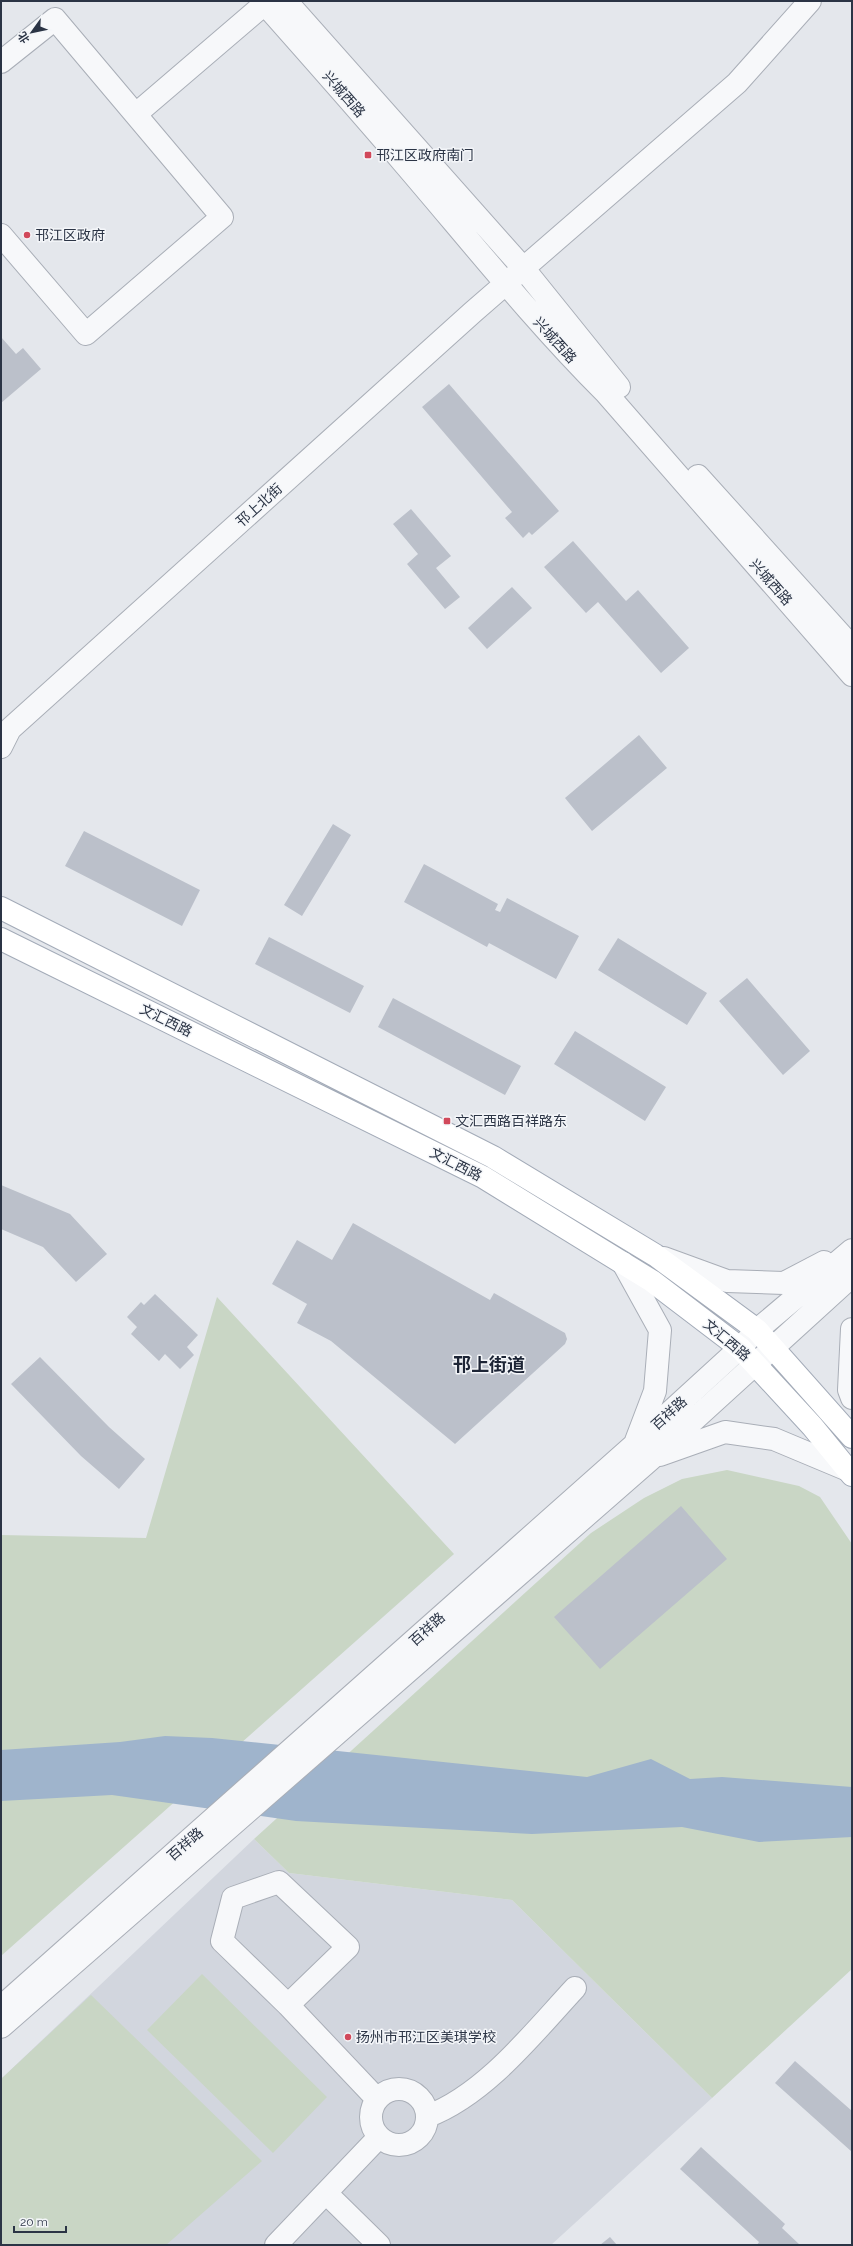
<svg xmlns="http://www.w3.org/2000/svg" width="853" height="2246" font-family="Raleway,'Noto Sans SC',sans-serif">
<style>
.built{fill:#d2d6de}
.green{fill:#c9d6c5}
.water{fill:#9fb4cc}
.building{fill:#bbc0ca}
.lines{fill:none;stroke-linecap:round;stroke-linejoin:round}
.minor-casing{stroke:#a9aeb7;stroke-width:24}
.major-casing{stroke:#a3abb8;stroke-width:24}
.minor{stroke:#f7f8fa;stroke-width:22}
.major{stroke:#fff;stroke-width:22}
.poi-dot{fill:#d1495b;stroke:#f4f6f9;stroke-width:1.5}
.labels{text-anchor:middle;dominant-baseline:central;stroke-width:3;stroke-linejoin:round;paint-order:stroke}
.street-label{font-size:14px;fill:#2b3445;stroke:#f4f6f9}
.poi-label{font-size:14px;fill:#2b3445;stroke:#f4f6f9;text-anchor:start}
.district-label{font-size:18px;font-weight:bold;fill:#1d2536;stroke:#f4f6f9}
</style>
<rect width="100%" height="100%" fill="#e4e7ec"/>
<!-- built -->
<path class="built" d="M254 1839 289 1873 512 1900 712 2098 551 2245H1V2079Z"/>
<!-- green -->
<path class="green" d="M217 1297 454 1554 1 1956V1535L146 1538Z
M727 1470 799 1486 820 1497 852 1544V1969L712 2098 512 1900 289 1873 254 1839 591 1533 644 1498 682 1479Z
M202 1974 327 2097 273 2153 147 2030Z
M91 1995 262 2161 166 2245H1V2079Z"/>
<!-- water -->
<path class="water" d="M165 1736 212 1738 587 1777 651 1759 690 1779 722 1777 852 1787V1837L759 1842 682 1827 532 1834 296 1821 112 1795 1 1801V1750L120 1742Z"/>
<!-- building -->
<path class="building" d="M1 337 16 354 23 348 41 369 1 403Z
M449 384 559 511 532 535 529 532 523 538 505 518 512 512 422 407Z
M411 509 451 556 436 568 460 597 445 609 407 564 418 554 393 524Z
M573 541 626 601 638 590 689 648 661 673 598 602 586 613 544 567Z
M512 587 532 608 487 649 468 628Z
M639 735 667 768 592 831 565 798Z
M333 824 351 835 302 916 284 905Z
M84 831 200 890 182 926 65 866Z
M424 864 498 904 495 910 500 912 507 898 579 936 556 979 489 943 487 947 404 902Z
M269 937 364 986 350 1013 255 964Z
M618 938 707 993 687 1025 598 970Z
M747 978 810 1051 783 1075 719 1001Z
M393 998 521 1066 505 1095 378 1027Z
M575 1031 666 1087 645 1121 554 1064Z
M1 1185 70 1214 107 1254 76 1282 43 1247 1 1229Z
M353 1223 490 1300 494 1293 565 1333 567 1339 565 1344 455 1444 331 1341 297 1323 307 1304 272 1284 297 1240 332 1260Z
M155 1294 198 1335 187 1347 194 1355 180 1369 165 1354 159 1361 131 1334 137 1327 127 1317 141 1302 144 1305Z
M40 1357 109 1427 145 1459 119 1489 81 1456 11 1384Z
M681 1506 727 1559 600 1669 554 1617Z
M795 2061 852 2111V2152L775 2083Z
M701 2147 785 2224 782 2228 800 2245H757L759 2242 680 2169Z
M610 2237 617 2245H600Z"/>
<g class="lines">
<defs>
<path id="minor" d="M262 1C309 54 356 107 402 161 469 239 533 320 606 393L852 675
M286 1 524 269 619 387
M1 62 55 19 222 217 86 334 1 235
M136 114 268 1
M698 476 852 647
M1 747 10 729 473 312 737 83 810 1
M664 1258 727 1281 784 1283 824 1262
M623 1263 660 1330 655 1391 636 1441
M852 1329 849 1390 852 1398
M660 1455 725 1432 774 1439 848 1470
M288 2005 348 1947 279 1882 233 1898 222 1941 288 2005 377 2099
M1 2007 634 1445 740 1348 757 1330 852 1250
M1 2027 651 1459 852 1276
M371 2117a28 28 0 1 1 56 0a28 28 0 1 1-56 0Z
M428 2116C486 2094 534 2032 575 1988
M326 2193 379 2245
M276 2245 379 2137"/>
<path id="major" d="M1 908 493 1157 655 1255 757 1330 852 1437
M1 939 483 1177 652 1281 740 1348 812 1426 852 1475"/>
</defs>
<!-- minor casing -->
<use href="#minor" class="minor-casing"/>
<!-- major casing -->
<use href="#major" class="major-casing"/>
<!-- minor -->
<use href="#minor" class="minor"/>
<!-- major -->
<use href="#major" class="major"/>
</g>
<!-- markers -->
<g class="poi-dot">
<rect x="364" y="151" width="8" height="8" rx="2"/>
<circle cx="27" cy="235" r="4"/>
<rect x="443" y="1117" width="8" height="8" rx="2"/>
<circle cx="348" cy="2037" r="4"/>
</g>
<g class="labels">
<!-- street labels -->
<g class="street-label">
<text transform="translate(344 94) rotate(49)">兴城西路</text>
<text transform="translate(555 340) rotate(48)">兴城西路</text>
<text transform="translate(259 505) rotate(-42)">邗上北街</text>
<text transform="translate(771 582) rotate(49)">兴城西路</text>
<text transform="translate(166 1020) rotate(26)">文汇西路</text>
<text transform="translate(456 1164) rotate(27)">文汇西路</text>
<text transform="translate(727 1340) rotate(40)">文汇西路</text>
<text transform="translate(669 1413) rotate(-42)">百祥路</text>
<text transform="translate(427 1629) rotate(-42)">百祥路</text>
<text transform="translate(185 1844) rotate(-41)">百祥路</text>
</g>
<!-- poi labels -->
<g class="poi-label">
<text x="376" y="155">邗江区政府南门</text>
<text x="35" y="235">邗江区政府</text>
<text x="455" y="1121">文汇西路百祥路东</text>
<text x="356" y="2037">扬州市邗江区美琪学校</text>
</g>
<!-- district labels -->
<g class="district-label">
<text x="489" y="1364">邗上街道</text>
</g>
</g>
<!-- border -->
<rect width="853" height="2246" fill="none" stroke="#2b3445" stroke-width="4"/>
<!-- north arrow -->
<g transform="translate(32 32) rotate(237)" stroke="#f4f6f9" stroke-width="3" paint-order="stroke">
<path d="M0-3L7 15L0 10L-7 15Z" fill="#2b3445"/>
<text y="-6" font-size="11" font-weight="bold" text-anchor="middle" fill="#2b3445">北</text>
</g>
<!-- scale -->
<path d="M14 2226v6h52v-6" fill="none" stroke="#2b3445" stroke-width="2"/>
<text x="20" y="2226" font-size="12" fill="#2b3445" stroke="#f4f6f9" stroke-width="3" paint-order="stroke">20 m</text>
</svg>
